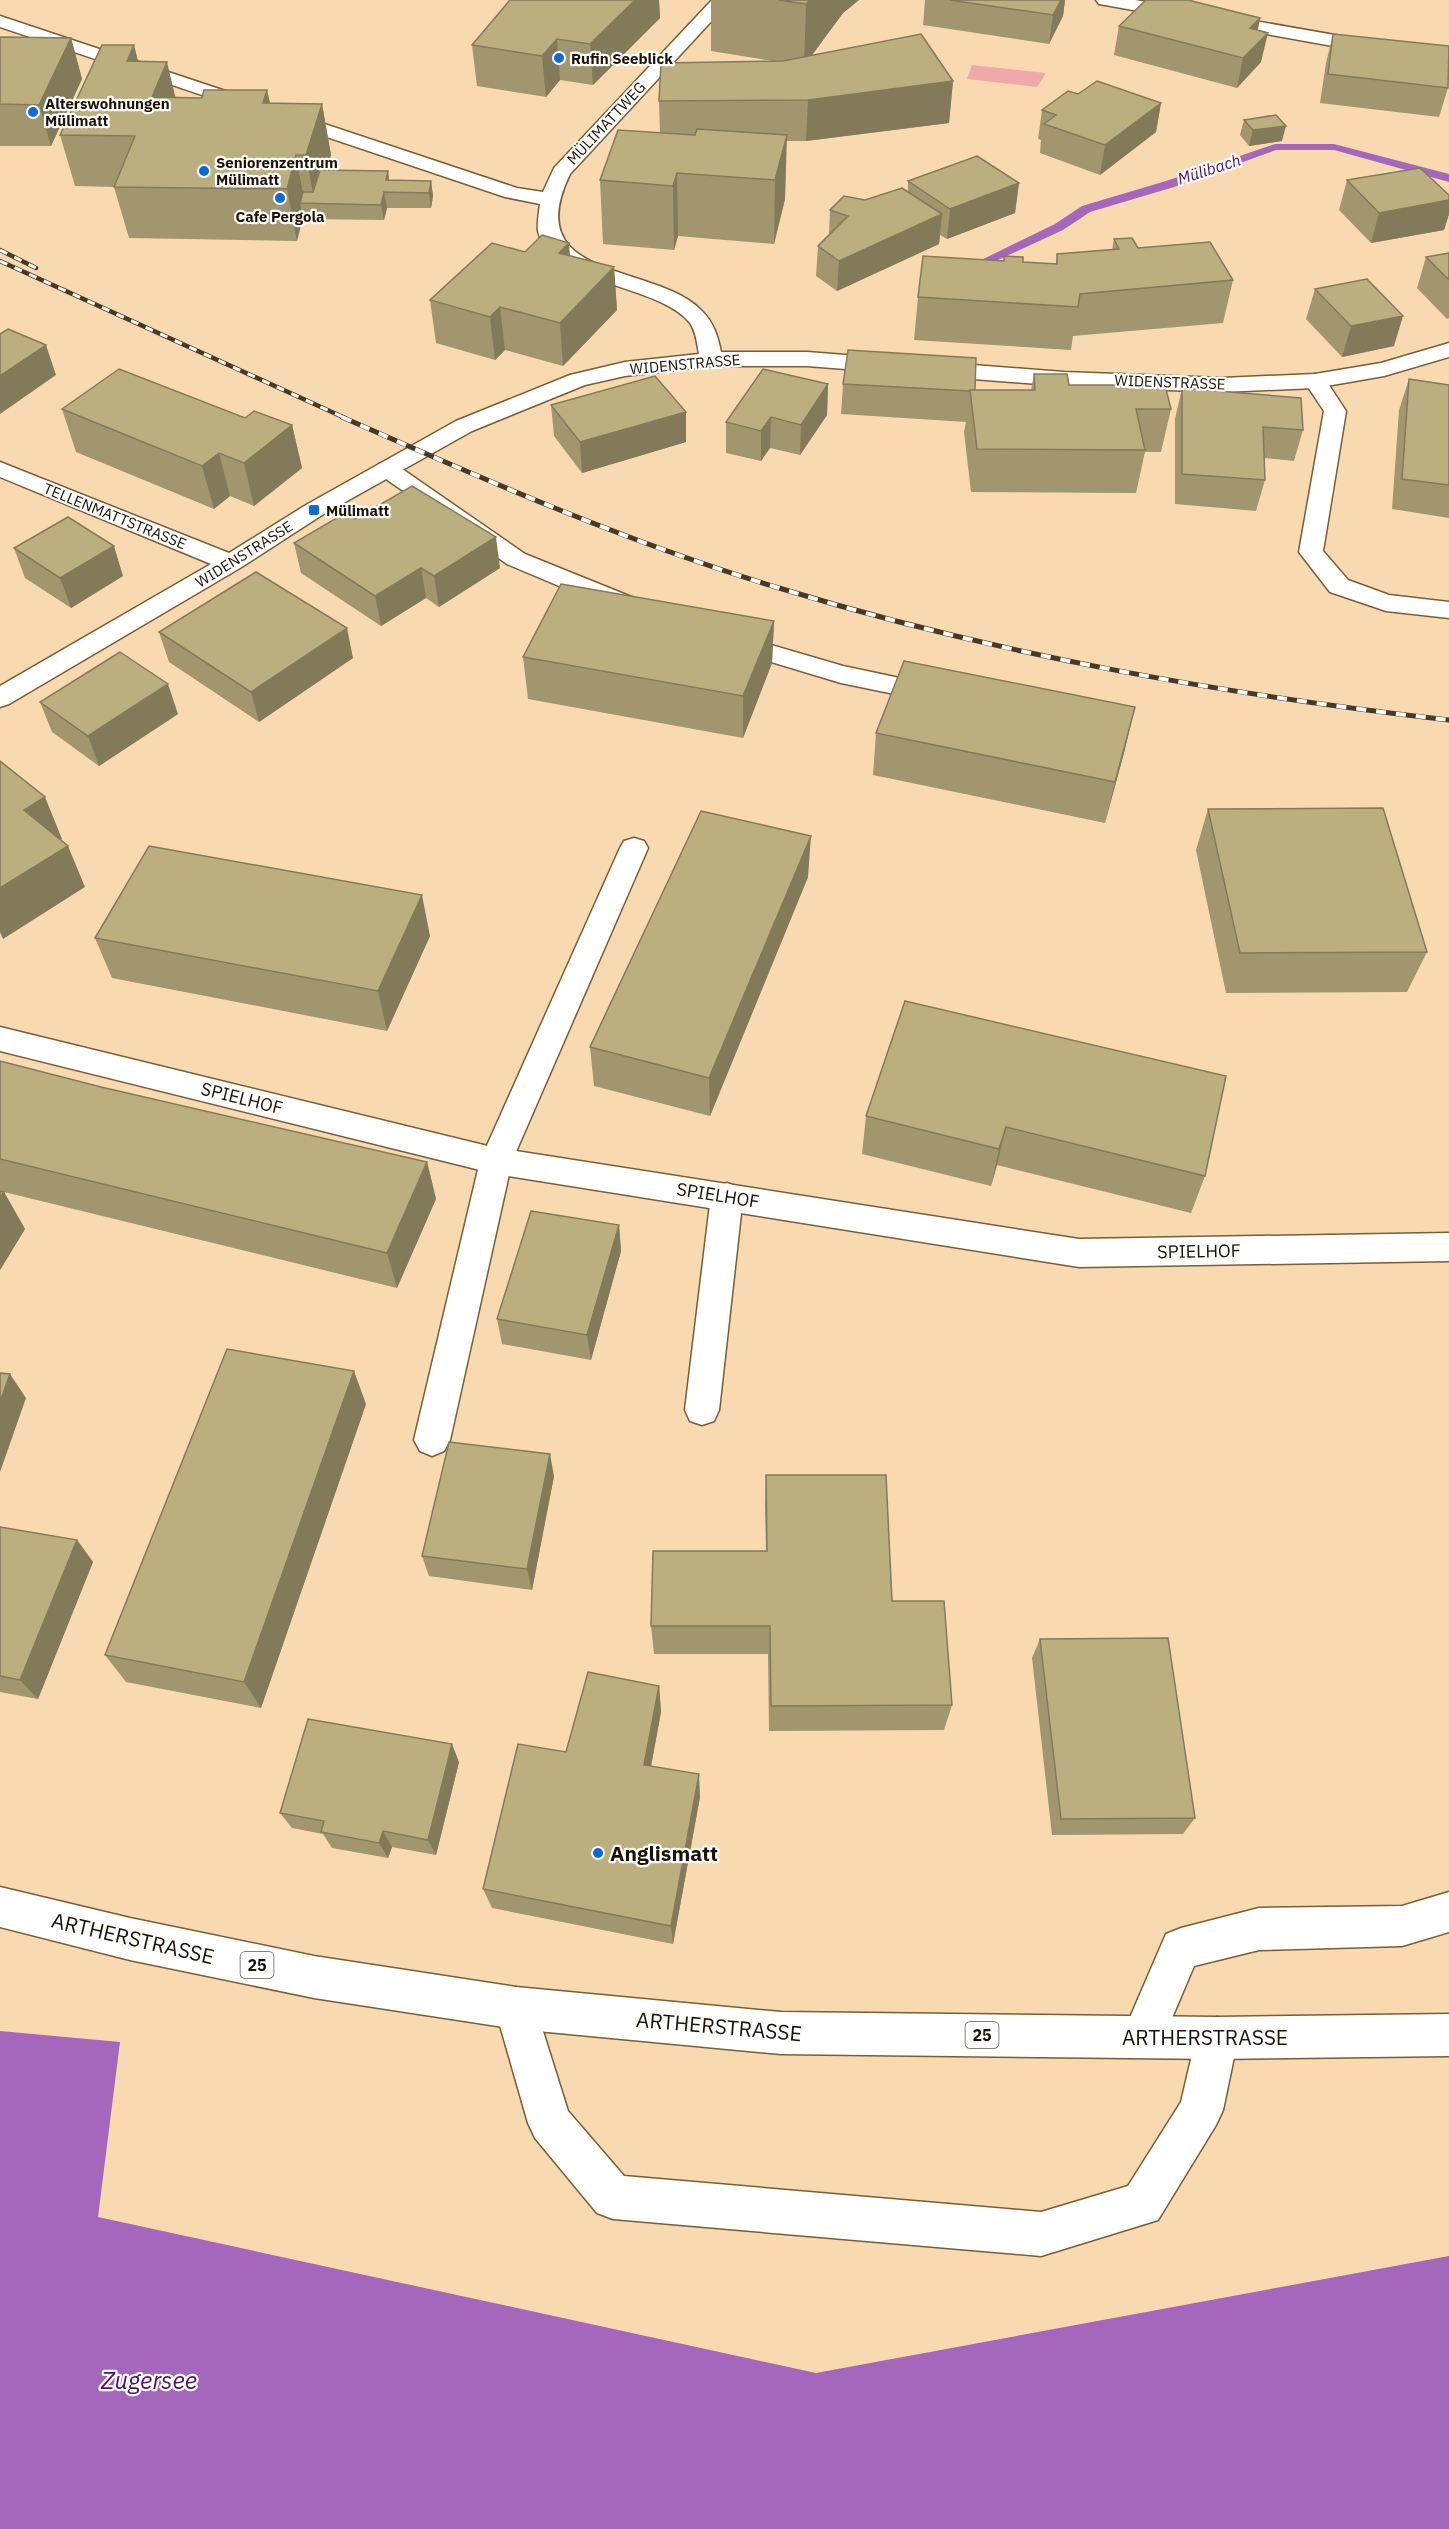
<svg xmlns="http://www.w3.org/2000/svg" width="1449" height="2529" font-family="'IBM Plex Sans',sans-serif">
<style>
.green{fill:#f1a8ab}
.water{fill:#a467bc}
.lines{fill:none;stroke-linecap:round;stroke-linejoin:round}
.stream{fill:#a467bc;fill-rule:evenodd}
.service-casing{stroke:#785d36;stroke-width:3}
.minor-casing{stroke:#785d36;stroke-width:3}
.primary-casing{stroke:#785d36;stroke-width:3}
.service{fill:#fff;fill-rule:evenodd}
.minor{fill:#fff;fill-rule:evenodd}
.primary{fill:#fff;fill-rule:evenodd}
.rail-far1-casing{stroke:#473925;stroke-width:4.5}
.rail-casing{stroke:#473925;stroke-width:5}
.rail-far1{stroke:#fff;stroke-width:3;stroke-dasharray:8;stroke-linecap:butt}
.rail{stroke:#fff;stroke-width:4;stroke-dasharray:10;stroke-linecap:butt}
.wall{fill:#a1966e}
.shaded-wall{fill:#837a5a}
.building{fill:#bbaf80;stroke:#837a5a;stroke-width:1.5}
.poi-dot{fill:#096cd5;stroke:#fff;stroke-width:2}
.labels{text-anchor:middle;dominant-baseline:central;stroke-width:4.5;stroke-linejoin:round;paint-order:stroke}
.far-poi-label{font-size:15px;font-weight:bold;fill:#1b1103;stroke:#fff;text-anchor:start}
.far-street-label{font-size:15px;fill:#1b1103;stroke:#fff}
.far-water-label{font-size:16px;font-style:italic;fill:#4d1161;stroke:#fff}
.shield{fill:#fff;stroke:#5f584f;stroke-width:1.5}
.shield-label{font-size:16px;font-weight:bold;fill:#1b1103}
.street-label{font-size:18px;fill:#1b1103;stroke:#fff}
.near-poi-label{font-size:21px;font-weight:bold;fill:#1b1103;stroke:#fff;text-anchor:start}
.near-street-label{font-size:21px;fill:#1b1103;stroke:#fff}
.near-water-label{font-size:24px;font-style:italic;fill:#4d1161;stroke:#fff}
</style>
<rect width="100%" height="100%" fill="#f9dab0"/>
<!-- green -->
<path class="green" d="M972 65 1046 73 1037 87 967 79Z"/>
<!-- water -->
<path class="water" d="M0 2031 120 2042 98 2217 816 2373 1449 2256V2529H0Z"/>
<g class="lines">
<!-- stream -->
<path class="stream" d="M1275 144H1334L1449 174V182L1334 150H1276L1174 187 1090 212 1063 230 985 266 981 267 975 263 1055 224 1082 206 1166 181Z"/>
<defs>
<path id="service" d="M1096 0H1135L1449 55V67L1105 5 1099 4Z
M1315 374 1323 376 1346 411 1323 551 1348 580 1389 595 1449 602V618L1386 611 1330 592 1299 552 1324 411 1304 381 1307 376Z
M387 462 395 464 525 554 639 600 643 606 639 612 630 614 621 612 507 564 379 474 375 469 379 464Z
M730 633 843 666 947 688 951 694 947 700 938 703 841 683 721 647 717 641 721 635Z
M634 838 644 841 648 848 512 1161 450 1440 444 1451 432 1456 420 1451 414 1440 480 1161 620 848 624 841Z
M727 1183 738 1187 743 1196 719 1410 714 1421 702 1425 690 1421 685 1410 711 1196 716 1187Z
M1449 1892V1932L1402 1946 1259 1950 1194 1966 1158 2051 1143 2057 1128 2051 1122 2036 1166 1934 1181 1928 1259 1908 1402 1906Z
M516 1987 531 1993 568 2111 624 2176 1041 2212 1128 2186 1181 2102 1196 2038 1202 2023 1217 2017 1232 2023 1238 2038 1223 2110 1216 2125 1158 2220 1041 2256 613 2219 597 2213 535 2138 528 2123 495 2008 501 1993Z"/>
<path id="minor" d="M712 0H731L570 174C517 283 656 262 702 311 714 323 718 337 721 352H807L1064 372 1222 378 1315 374 1381 363 1449 343V357L1384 376 1315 388 1222 392 1064 386 807 366H711L625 376 585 385 472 431 322 515 240 568 9 704 0 707V686L211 564 0 477V462L229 553 306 505 456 421 570 375 625 362 699 354C697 343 696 332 690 323 660 284 550 285 538 231 537 223 539 212 540 204L505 197 0 27V16L517 188 543 192 554 168Z
M0 1027 496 1148 1079 1239 1449 1233V1261L1079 1267 496 1174 0 1051Z"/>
<path id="primary" d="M0 1887 130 1918 314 1956 516 1987 781 2012 1217 2017 1449 2014V2056L1217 2059 781 2054 516 2029 314 1998 130 1960 0 1927Z"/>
</defs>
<!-- service casing -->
<use href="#service" class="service-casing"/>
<!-- minor casing -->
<use href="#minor" class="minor-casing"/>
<!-- primary casing -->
<use href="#primary" class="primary-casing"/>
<!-- service -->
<use href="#service" class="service"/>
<!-- minor -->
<use href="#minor" class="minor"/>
<!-- primary -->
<use href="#primary" class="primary"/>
<defs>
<path id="rail-far1" d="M0 250 36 268
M0 261 345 418"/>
<path id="rail" d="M342 417C485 480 629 543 779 588 998 655 1222 694 1449 720"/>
</defs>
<!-- rail-far1 casing -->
<use href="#rail-far1" class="rail-far1-casing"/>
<!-- rail casing -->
<use href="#rail" class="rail-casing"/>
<!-- rail-far1 -->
<use href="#rail-far1" class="rail-far1"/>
<!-- rail -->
<use href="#rail" class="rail"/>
</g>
<!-- wall -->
<path class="wall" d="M510 0H659L660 18 593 85 560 80 546 97 477 86 472 45Z
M711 0H859L843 13 812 55 953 81 949 123 806 141H786L785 199 774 244 678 236 674 250 603 244 600 180 660 133 659 101 773 61 711 51Z
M925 0H1065L1063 16 1049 44 923 25Z
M1260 18 1258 30 1261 62 1237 88 1114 55 1119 26Z
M1333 34 1448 88 1439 117 1320 103 1326 63Z
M0 37 71 38 82 79 51 146H0Z
M134 45 138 61 176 98H202L267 90 270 103 322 104 331 155 326 171H388L389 180 431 181 433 196 431 208H387L384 220 303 219V217L297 241 129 238 114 187 75 186 60 135Z
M1078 94 1161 103 1156 132 1100 175 1040 153 1041 140 1038 139 1042 110Z
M1244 120 1282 141 1249 146 1240 135Z
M1347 180 1449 195V214L1444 230 1371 243 1339 210Z
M908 181 1019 183 1015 213 947 239 940 235 939 244 837 291 816 276 818 246 829 235 830 210 865 200 908 191Z
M1114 239 1233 280 1223 323 1073 336 1071 350 914 340 918 297 1023 262 1056 264 1057 254 1112 250Z
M525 252 570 256 614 267 617 310 563 366 505 350 495 360 436 343 430 300Z
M1449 253V318L1447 319 1417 288 1426 257Z
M1315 289 1394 346 1342 357 1306 319Z
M1034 374 1069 385 1171 409 1161 452H1145L1136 493 971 492 964 432 966 422 841 414 843 384 975 390H1031Z
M1409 379 1449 385V518L1392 509 1399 410Z
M828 384 827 415 800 455 770 448 761 461 726 453V422Z
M1182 388 1303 430 1294 461 1264 458 1265 480 1256 511 1175 504V419Z
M551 405 686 442 582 473 554 436Z
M62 409 245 418 292 425 302 468 254 506 230 496 214 509 76 452Z
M355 519 500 568 439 607 426 598 381 626 301 573 294 543Z
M14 548 123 576 71 608 25 578Z
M774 621 772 663 743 738 528 699 523 657Z
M159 632 353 658 259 722 169 662Z
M40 702 178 714 99 766 52 732Z
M876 733 1125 749 1105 823 873 775Z
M1208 809 1427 952 1407 992 1226 993 1196 850Z
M808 877 710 1116 594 1086 590 1047Z
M430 936 387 1031 112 978 95 938Z
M905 1001 1205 1176 1191 1213 997 1165 991 1186 862 1154 866 1116Z
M0 1061 101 1087 427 1162 436 1199 397 1288 4 1192 25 1229 0 1270Z
M619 1225 621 1251 591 1360 502 1344 497 1319Z
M366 1404 261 1708 126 1682 105 1655Z
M766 1475 892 1601 952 1705 944 1730 769 1731 768 1654H654L651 1626 766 1551 765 1506Z
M554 1476 532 1590 429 1576 422 1556Z
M0 1527 77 1540 93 1562 38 1699 0 1692Z
M1040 1639 1195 1818 1183 1834 1052 1835 1032 1658Z
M659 1686 661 1712 651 1766 700 1797 673 1944 492 1908 483 1889 566 1752Z
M459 1762 436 1855 392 1847 388 1858 332 1848 323 1834 292 1828 280 1813Z"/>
<!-- shaded-wall -->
<path class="shaded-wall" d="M635 0H659L660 18 593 85 590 44Z
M810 0H859L843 13 804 66 806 4Z
M1061 0H1065L1063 16 1049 44 1053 15Z
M1260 18 1254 47 1250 28Z
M1268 33 1261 62 1237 88 1243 58Z
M71 38 82 79 51 146 39 105Z
M557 39 560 80 546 97 542 56Z
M134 45 146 96 127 61Z
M167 62 179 112 152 97Z
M953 81 949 123 806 141 808 100Z
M267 90 278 141 263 103Z
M1161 103 1156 132 1100 175 1105 145Z
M322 104 331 155 317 204H315L306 155Z
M1286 126 1282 141 1249 146 1253 130Z
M787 135 785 199 774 244 775 180Z
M296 155 305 204 300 203 303 217 297 241 287 189Z
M388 171 390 187 386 180Z
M677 173 678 236 674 250 673 186Z
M431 181 433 196 431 208 429 193Z
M1019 183 1015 213 947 239 950 209Z
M384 192 387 208 384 220 381 205Z
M1449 200V214L1444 230 1371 243 1379 213Z
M942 214 939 244 837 291 839 261Z
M569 243 572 285 559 253Z
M614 267 617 310 563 366 560 323Z
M500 307 505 350 495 360 490 317Z
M1403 316 1394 346 1342 357 1351 326Z
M46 345 56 375 0 414V376Z
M828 384 827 415 800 455 801 425Z
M686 412V442L582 473 580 442Z
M771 417 770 448 761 461V431Z
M292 425 302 468 254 506 244 463Z
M219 453 230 496 214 509 202 466Z
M496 537 500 568 439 607 434 576Z
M114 546 123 576 71 608 60 578Z
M421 568 426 598 381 626 375 596Z
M774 621 772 663 743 738V696Z
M347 628 353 658 259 722 251 692Z
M168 684 178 714 99 766 88 736Z
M1135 707 1125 749 1105 823 1115 782Z
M45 797 62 839 42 851 24 810Z
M811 836 808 877 710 1116 709 1078Z
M68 846 85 887 3 939 0 932V888Z
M422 895 430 936 387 1031 378 991Z
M1006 1127 997 1165 991 1186 999 1149Z
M427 1162 436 1199 397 1288 387 1253Z
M4 1192 25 1229 0 1270V1197Z
M619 1225 621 1251 591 1360 587 1335Z
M354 1371 366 1404 261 1708 244 1682Z
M10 1374 26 1398 0 1472V1402Z
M550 1454 554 1476 532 1590 527 1569Z
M77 1540 93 1562 38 1699 20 1680Z
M659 1686 661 1712 647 1788 644 1765Z
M452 1744 459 1762 436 1855 428 1840Z
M699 1774 700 1797 673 1944 671 1926Z
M383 1831 392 1847 388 1858 379 1843Z"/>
<!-- building -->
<path class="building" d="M510 0H635L590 44 557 39 542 56 472 45Z
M779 0H810L806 4Z
M950 0H1061L1053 15Z
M1146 0H1188L1260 18 1250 28 1268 33 1243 58 1119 26Z
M921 34 953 81 808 100 659 101 661 63 783 61Z
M1333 34 1449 46 1448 88 1328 74Z
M0 37 71 38 39 105 0 104Z
M102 45H134L127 61 167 62 152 97 202 98 204 90H267L263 103 322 104 306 155H296L287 189 114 187 135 136 60 135Z
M1097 81 1161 103 1105 145 1044 124 1056 115 1042 110 1068 91 1078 94Z
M1276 115 1286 126 1253 130 1244 120Z
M697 129 787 135 775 180 677 173 673 186 600 180 618 130 695 135Z
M977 156 1019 183 950 209 908 181Z
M1420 168 1449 195V200L1379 213 1347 180Z
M320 170 388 171 386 180 431 181 429 193 384 192 381 205 300 203 303 192H313Z
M902 188 942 214 839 261 818 246 848 216 830 210 844 196 865 200Z
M542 235 569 243 559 253 614 267 560 323 500 307 490 317 430 300 492 243 525 252Z
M1132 238 1138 248 1210 242 1233 280 1080 294 1078 307 918 297 923 256 1004 261V256L1023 257V262L1057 264V254L1119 249 1114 239Z
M1449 253V280L1426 257Z
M1367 279 1403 316 1351 326 1315 289Z
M8 329 46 345 0 376V334Z
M848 350 976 358 975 390H970V391L843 384Z
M119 369 245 418 254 411 292 425 244 463 219 453 202 466 62 409Z
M763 369 828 384 801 425 771 417 761 431 726 422Z
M1034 374H1067L1069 385H1165L1171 409H1136L1145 450 977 449 970 390H1035Z
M655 376 686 412 580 442 551 405Z
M1409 379 1449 385V485L1402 479Z
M1182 388 1301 398 1303 430 1263 427 1265 480 1182 474Z
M412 486 496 537 434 576 421 568 375 596 294 543 345 513 355 519Z
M68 517 114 546 60 578 14 548Z
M256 572 347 628 251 692 159 632Z
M561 584 774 621 743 696 523 657Z
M120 652 168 684 88 736 40 702Z
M904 661 1135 707 1115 782 876 733Z
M0 761 45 797 24 810 68 846 0 888Z
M1383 808 1427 952 1240 953 1208 809Z
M701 811 811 836 709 1078 590 1047Z
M149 846 422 895 378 991 95 938Z
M905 1001 1226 1076 1205 1176 1006 1127 999 1149 866 1116Z
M0 1061 101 1087 427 1162 387 1253 0 1159Z
M0 1191 4 1192 0 1197Z
M531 1211 619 1225 587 1335 497 1319Z
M227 1349 354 1371 244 1682 105 1655Z
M0 1373 10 1374 0 1402Z
M449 1442 550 1454 527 1569 422 1556Z
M766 1475H886L892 1601H944L952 1705 771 1706 770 1626H651L653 1551H767Z
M0 1527 77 1540 20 1680 0 1676Z
M1168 1638 1195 1818 1061 1819 1040 1639Z
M588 1672 659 1686 644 1765 699 1774 671 1926 483 1889 518 1744 566 1752Z
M308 1719 452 1744 428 1840 383 1831 379 1843 321 1832 324 1821 280 1813Z"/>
<!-- markers -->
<g class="poi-dot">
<circle cx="559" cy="58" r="6"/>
<circle cx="33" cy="112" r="6"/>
<circle cx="204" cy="171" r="6"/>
<circle cx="280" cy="198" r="6"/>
<rect x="308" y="504" width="12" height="12" rx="3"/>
<circle cx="598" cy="1853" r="6"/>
</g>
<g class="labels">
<!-- far-poi labels -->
<g class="far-poi-label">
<text x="571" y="58">Rufin Seeblick</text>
<text x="45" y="103">Alterswohnungen<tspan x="45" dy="17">Mülimatt</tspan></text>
<text x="216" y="162">Seniorenzentrum<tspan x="216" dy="17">Mülimatt</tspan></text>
<text x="280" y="216" text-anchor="middle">Cafe Pergola</text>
<text x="326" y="510">Mülimatt</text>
</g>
<!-- far-street labels -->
<g class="far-street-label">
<text transform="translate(606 123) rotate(-47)">MÜLIMATTWEG</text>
<text transform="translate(685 364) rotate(-5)">WIDENSTRASSE</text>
<text transform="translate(1170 382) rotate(2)">WIDENSTRASSE</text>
<text transform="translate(115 516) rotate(22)">TELLENMATTSTRASSE</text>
<text transform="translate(244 554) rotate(-32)">WIDENSTRASSE</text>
</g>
<!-- far-water labels -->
<g class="far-water-label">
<text transform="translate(1209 169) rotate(-18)">Mülibach</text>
</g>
<!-- shield labels -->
<g class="shield">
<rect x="240.5" y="1952" width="33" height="26" rx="4.5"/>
<rect x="965.5" y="2022" width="33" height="26" rx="4.5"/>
</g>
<g class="shield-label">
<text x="257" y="1965">25</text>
<text x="982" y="2035">25</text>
</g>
<!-- street labels -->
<g class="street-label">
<text transform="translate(242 1098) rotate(14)">SPIELHOF</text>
<text transform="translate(718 1195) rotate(9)">SPIELHOF</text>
<text transform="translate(1199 1251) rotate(-1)">SPIELHOF</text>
</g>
<!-- near-poi labels -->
<g class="near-poi-label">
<text x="610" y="1853">Anglismatt</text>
</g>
<!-- near-street labels -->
<g class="near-street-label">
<text transform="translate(133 1938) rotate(13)">ARTHERSTRASSE</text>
<text transform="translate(719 2026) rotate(5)">ARTHERSTRASSE</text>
<text x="1205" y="2037">ARTHERSTRASSE</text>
</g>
<!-- near-water labels -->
<g class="near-water-label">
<text x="149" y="2380">Zugersee</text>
</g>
</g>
</svg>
